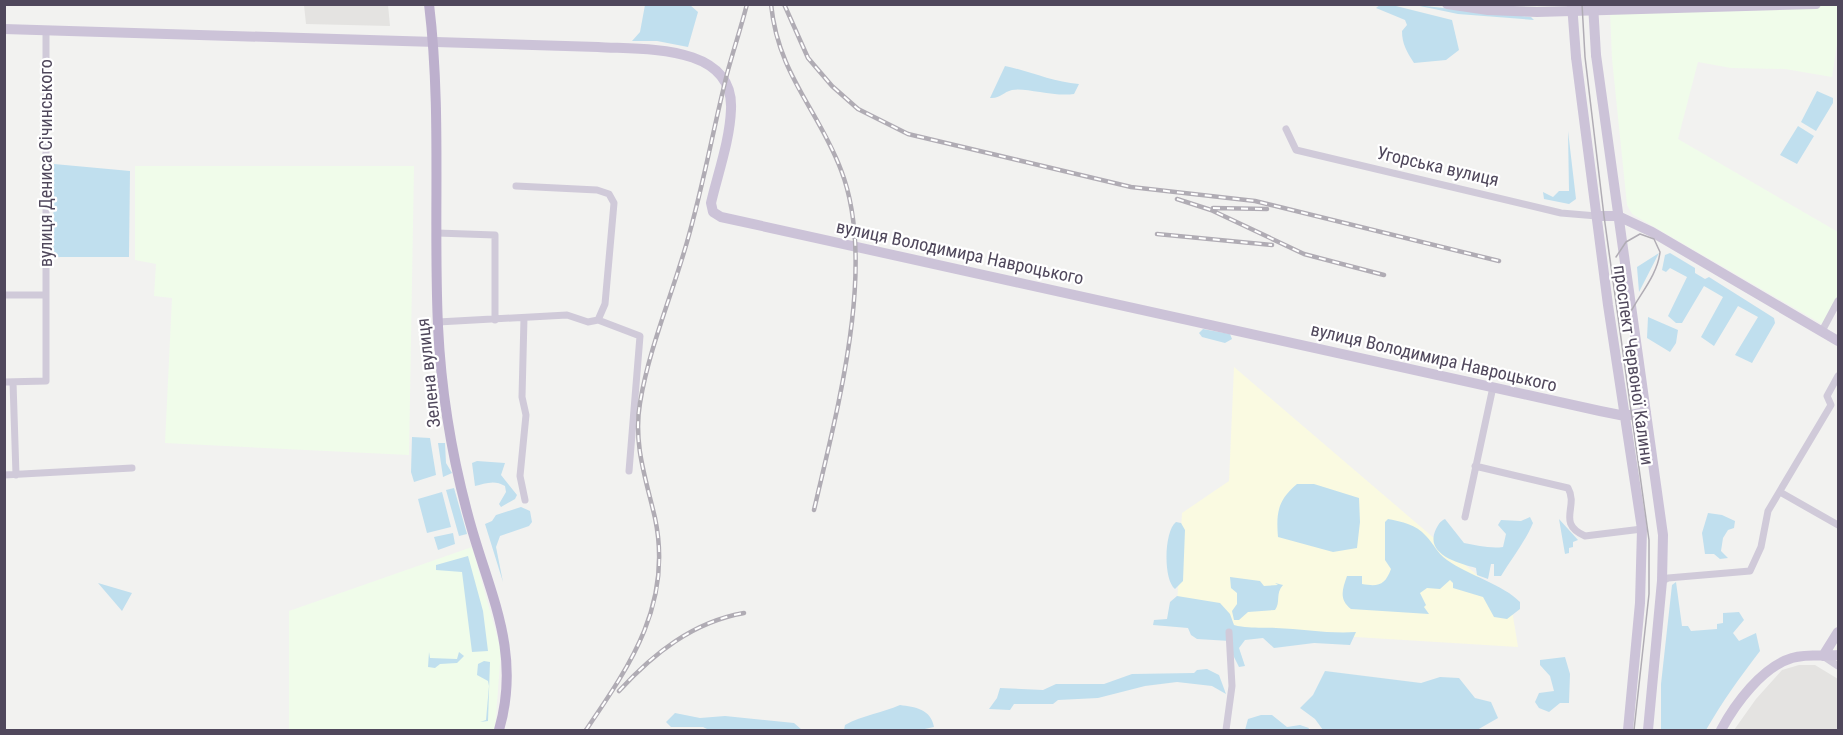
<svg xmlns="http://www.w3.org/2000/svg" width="1843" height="735" font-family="'Roboto Condensed',sans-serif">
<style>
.commercial{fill:#f0fcea}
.education{fill:#e4e3e1}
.medical{fill:#fafae1}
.green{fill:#c0dfee}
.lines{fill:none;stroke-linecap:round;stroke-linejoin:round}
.street{stroke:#d0cad9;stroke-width:7}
.secondary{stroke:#ccc3d8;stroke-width:10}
.primary{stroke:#bdb0cd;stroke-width:10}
.tram{stroke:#b0acb4;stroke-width:1.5}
.rail-casing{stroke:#b0acb4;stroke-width:4.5}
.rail{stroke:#fff;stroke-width:2;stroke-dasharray:7;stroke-linecap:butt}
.secondary-bridge{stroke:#ccc3d8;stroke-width:10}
.labels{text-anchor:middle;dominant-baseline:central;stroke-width:4.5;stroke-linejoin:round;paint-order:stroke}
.street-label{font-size:18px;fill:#50485c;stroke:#fff}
</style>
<rect width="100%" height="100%" fill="#f2f2f0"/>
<!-- commercial -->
<path class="commercial" d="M1838 5V37L1832 77 1785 69 1731 68 1698 62 1678 139 1838 232V296L1822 324 1632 214 1627 205 1612 59 1610 12Z
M135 166H414L409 455 165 443 172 298 154 296 156 264 135 260Z
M472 547 501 650 495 730H289V611Z"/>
<!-- education -->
<path class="education" d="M304 5H388L390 26 306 24Z
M1799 665H1815L1838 679V730H1734L1756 699 1782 670Z"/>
<!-- medical -->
<path class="medical" d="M1234 367 1511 604 1518 647 1176 626 1182 513 1229 481Z"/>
<!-- green -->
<path class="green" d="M1381 4 1392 5 1452 20 1459 50 1446 60 1414 63C1407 52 1402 44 1402 31L1407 25 1405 20 1376 8Z
M645 5H690L698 12 688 47 657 41H632L640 32Z
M1415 5 1531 17 1534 20 1458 14Z
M1005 66C1030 71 1052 82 1079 84L1074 94C1053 97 1025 87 1012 90 1003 92 1000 99 990 98Z
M1817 91 1833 98V103L1816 131 1801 122Z
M1798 126 1814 136 1797 164 1780 155Z
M1568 131 1576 199 1569 204 1544 199 1543 192 1553 197 1559 191H1569Z
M54 164 130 171 129 257H53Z
M1659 253 1639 292 1637 267Z
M1670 253 1695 268V273L1705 279 1709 277 1774 318 1775 323 1752 363 1735 355 1758 317 1738 306 1714 346 1701 337 1723 297 1704 286 1682 323H1676L1668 316 1687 277 1670 268 1666 272 1662 270 1665 255Z
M1648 317 1678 330 1676 343 1670 352 1647 338Z
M1203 329 1230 334 1232 339 1225 343 1202 337 1199 333Z
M412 437 430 438 436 475 414 482 411 472Z
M438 443H445L446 463 452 473 443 477Z
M477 461 505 463 501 475 517 495 515 499 501 507 499 504 506 492 505 486C494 479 484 484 475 486L472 463Z
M1297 484H1314L1359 498 1360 522 1357 548 1333 552 1278 537C1276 512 1278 500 1297 484Z
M454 488 467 534 459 536 446 490Z
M442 492 451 527 427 533 418 499Z
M521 507 530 511 532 522 529 526 500 536 496 547 503 582 485 524 492 521 496 515Z
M1708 513 1722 515 1735 521 1734 528 1728 530 1723 538 1721 551 1728 558 1720 559 1714 554H1705L1702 533Z
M1530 517 1533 523C1525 542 1512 558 1501 576H1494V564H1491L1488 579 1477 575 1476 568C1457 563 1424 554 1436 529 1439 524 1439 522 1445 519L1464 543C1477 545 1490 549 1503 547L1506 534 1498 525 1501 520 1521 521Z
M1388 519C1402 522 1416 524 1426 536 1434 544 1437 553 1447 560 1468 575 1504 585 1520 602V609L1507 619 1494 617 1483 597 1453 588V583L1450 580 1440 589 1427 588 1420 593 1426 605 1424 607 1429 614 1351 609C1338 599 1343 588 1347 576H1362V584C1379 587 1385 585 1391 569L1385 560V522Z
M1559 519 1578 540 1573 542V547L1569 548V553L1565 554Z
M1176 522 1181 523 1185 530 1183 581 1175 589C1163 580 1164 531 1176 522Z
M453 533 455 544 438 550 434 537Z
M468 556 483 611 488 651 472 652 462 572 436 570V565Z
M1230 577 1260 581 1264 586 1278 585 1275 583 1283 585C1275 594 1281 602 1275 610L1248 612 1239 620H1234L1232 611 1237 604V593L1231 588Z
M1676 582 1682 626H1688L1691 631 1717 629V624L1723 623V613L1739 612 1744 620 1733 633 1739 641 1756 633 1760 651C1740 677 1722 702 1706 730H1661V684L1672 585Z
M98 583 132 593 122 611Z
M1177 596 1220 603 1230 614 1234 625C1249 629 1261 627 1276 628 1303 629 1330 634 1356 632L1350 645 1314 643 1274 648 1263 638 1245 640 1239 648 1245 666 1239 667 1231 651 1230 641 1197 639 1191 635 1188 628 1153 625 1154 620 1167 619 1170 602Z
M429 652 430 658 457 659 459 652 464 656 457 663 440 664 435 668 428 667Z
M1565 657 1570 674 1569 703H1560L1549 712 1539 708 1535 702 1539 693 1554 691 1550 676 1540 665V660Z
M484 661 490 662 488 721 480 722 486 720 489 686 488 681 477 675 478 664Z
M1207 669 1219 675 1226 694 1212 686 1177 682 1145 686 1098 698 1058 700 1053 704H1014L1010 710 989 709 997 698 1000 688 1043 690 1056 684H1104L1132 674 1194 673 1197 670Z
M1325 671 1421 683 1440 677 1459 678 1475 698 1491 702 1498 718 1477 730H1323L1315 719 1300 708 1313 695Z
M900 705C915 707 931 709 934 727L920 730H844L845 725C863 715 882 713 900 705Z
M675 713 700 718 725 716 794 723 802 730H709L703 727H671L666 722Z
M1261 715H1272L1287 727 1300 725 1309 728 1308 730H1245L1248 719Z"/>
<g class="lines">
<!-- street -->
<path class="street" d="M1286 129 1296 150 1561 213 1597 216
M516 186 597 190 609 194 614 203 605 304 598 320
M437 233 495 235V320
M4 295H45
M524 318 522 397 526 415 520 476 525 500
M438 322 567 315 588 322 598 320 640 336 629 471
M1822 331 1838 301
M4 382 46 381V31
M13 382 16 475
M1475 466 1568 488C1579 507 1556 523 1585 536L1642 529
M4 475 132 468
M1780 492 1838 525
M1465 517 1493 387
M1662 581 1668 578 1750 571 1761 547 1768 511 1831 405 1827 396 1838 376
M1823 656 1838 666
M1226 730 1232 686 1229 632"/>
<!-- secondary -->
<path class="secondary" d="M1447 4 1488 10 1537 12 1816 4
M4 29 598 47C641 50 734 43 731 109 730 140 718 173 711 203L713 212 721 217 1600 411 1625 416 1646 412
M1596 55 1663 535 1662 581 1648 730
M1576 57 1608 305 1642 529 1640 603 1628 730
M1597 216H1618L1652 232 1838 341
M1823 656 1838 632
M1721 730C1735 704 1762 667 1792 658 1807 654 1823 656 1838 655"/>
<!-- primary -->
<path class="primary" d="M429 4C442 111 433 219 438 326 441 391 452 457 469 519 489 593 522 651 499 730"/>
<!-- tram -->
<path class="tram" d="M1582 4 1585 57 1604 216 1649 540V594L1634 730
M1616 257 1626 242 1640 234 1654 239 1660 252C1657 281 1629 304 1622 333"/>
<defs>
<path id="rail" d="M771 4C778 75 818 109 841 170 878 265 836 414 814 510
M784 4 808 58 832 86 858 109 908 134 1131 187 1255 201 1499 261
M1177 199 1211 210 1304 254 1384 275
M1213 208 1267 209
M1157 234 1272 245
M619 691C654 653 693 622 744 613
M586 730C631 664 673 603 655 518 646 479 633 444 640 403 649 348 672 295 687 242 703 187 713 130 727 74 733 51 741 28 747 4"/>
</defs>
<!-- rail casing -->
<use href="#rail" class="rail-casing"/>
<!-- rail -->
<use href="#rail" class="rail"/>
<!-- secondary-bridge -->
<path class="secondary-bridge" d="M1572 4 1576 57
M1593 4 1596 55"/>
</g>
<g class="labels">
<!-- street labels -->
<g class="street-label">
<text transform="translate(45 163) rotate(-90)">вулиця Дениса Січинського</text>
<text transform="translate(1438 166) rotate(13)">Угорська вулиця</text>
<text transform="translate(960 252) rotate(12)">вулиця Володимира Навроцького</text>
<text transform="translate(1434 357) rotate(13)">вулиця Володимира Навроцького</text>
<text transform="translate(1634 365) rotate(82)">проспект Червоної Калини</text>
<text transform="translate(428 373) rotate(-96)">Зелена вулиця</text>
</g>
</g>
<!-- border -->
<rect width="1843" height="735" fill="none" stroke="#50485c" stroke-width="12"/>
</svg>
